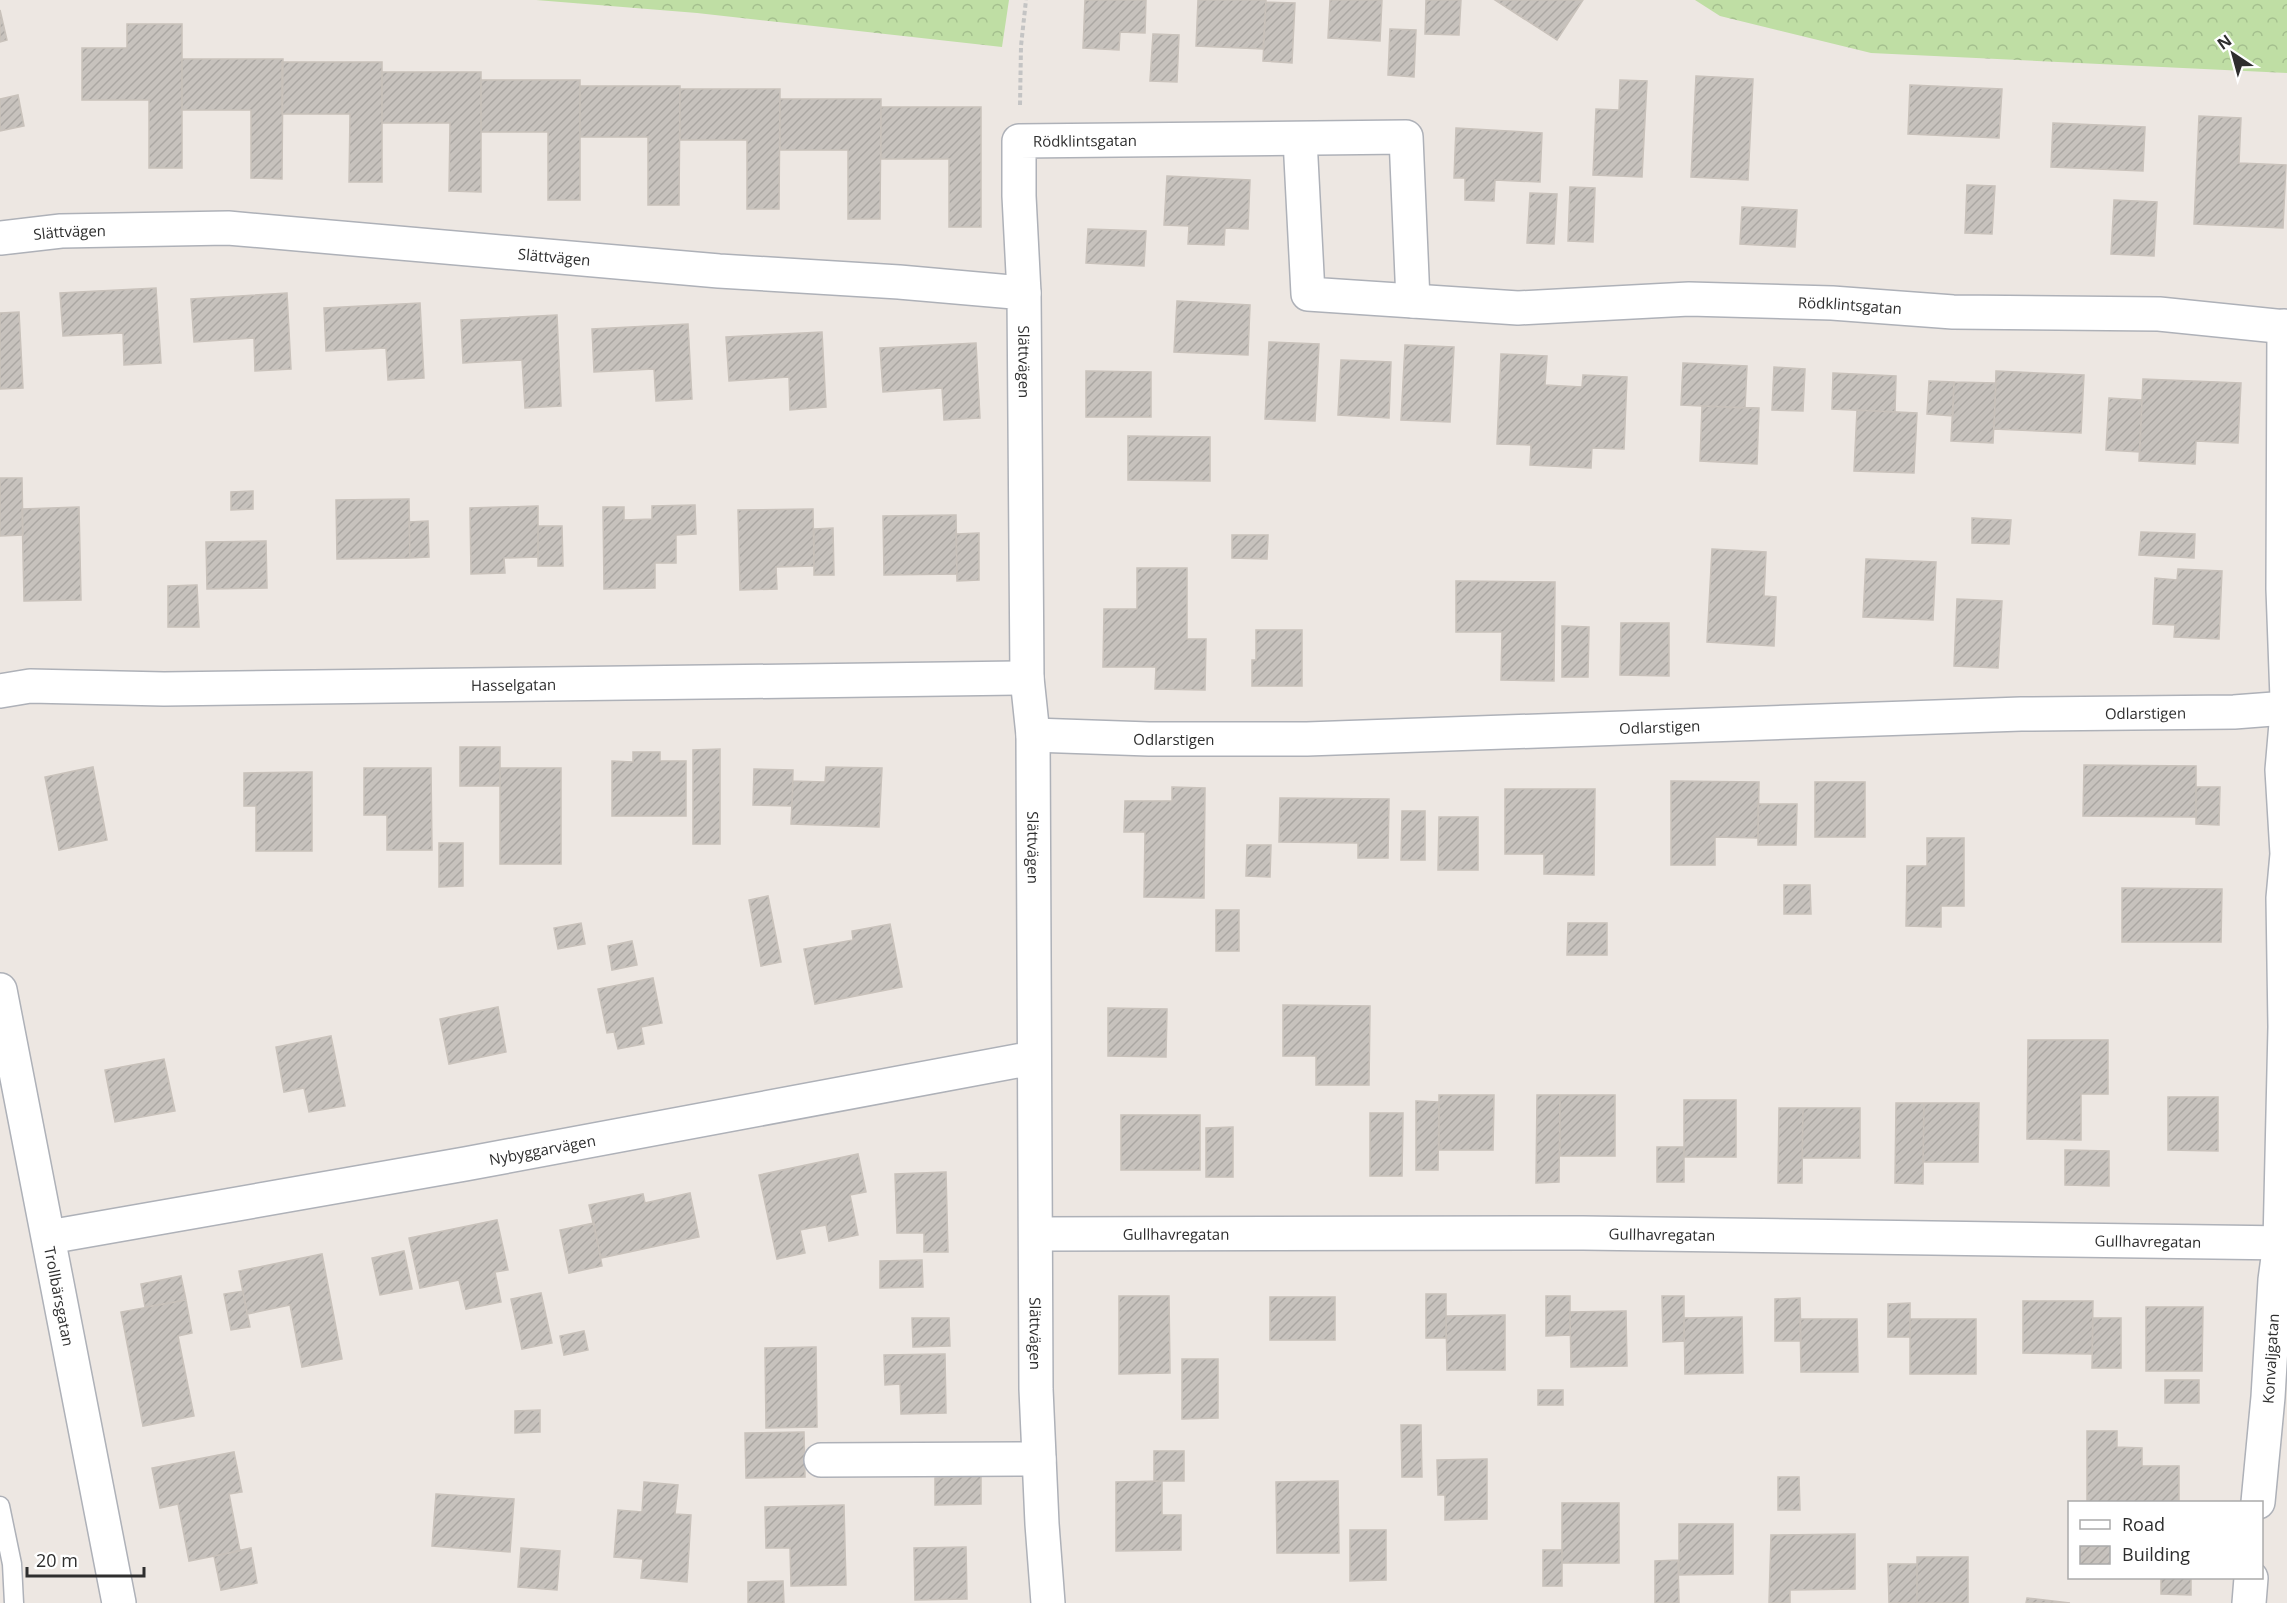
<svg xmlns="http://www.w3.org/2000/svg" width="2287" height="1603" font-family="'Open Sans',sans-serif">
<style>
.forest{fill:url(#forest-crowns)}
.building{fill:url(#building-hatch);stroke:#c9c2bb;stroke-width:1.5}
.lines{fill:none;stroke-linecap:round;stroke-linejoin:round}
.lane-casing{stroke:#aeb1b8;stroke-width:21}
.street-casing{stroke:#aeb1b8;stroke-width:36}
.path{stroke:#c4c4c4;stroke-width:4;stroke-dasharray:4.5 3;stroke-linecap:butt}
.lane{stroke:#fff;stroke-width:18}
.street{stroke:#fff;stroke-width:33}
.labels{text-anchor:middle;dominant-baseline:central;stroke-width:4.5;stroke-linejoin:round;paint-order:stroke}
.street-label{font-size:15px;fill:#2e2e2e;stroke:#fff}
</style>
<defs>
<pattern id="forest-crowns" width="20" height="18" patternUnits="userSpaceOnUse" patternTransform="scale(1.5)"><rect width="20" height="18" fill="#bfdea4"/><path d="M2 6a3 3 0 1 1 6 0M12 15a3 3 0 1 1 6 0" fill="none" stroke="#a4bf8e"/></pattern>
<pattern id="building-hatch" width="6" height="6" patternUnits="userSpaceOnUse" patternTransform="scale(1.5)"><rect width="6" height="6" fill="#c7c2bd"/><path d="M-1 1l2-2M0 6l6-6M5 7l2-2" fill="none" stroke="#aba7a3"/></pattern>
</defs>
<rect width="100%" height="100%" fill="#ede7e2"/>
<!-- forest -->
<path class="forest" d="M536 0H1009L1002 47 697 13Z
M1695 0H2287V73L1871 53 1720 16Z"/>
<!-- building -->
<path class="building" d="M1085 0H1146L1145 33 1120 32 1119 50 1083 48Z
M1198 0H1266L1263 49 1196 46Z
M1330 0H1382L1380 41 1328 38Z
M1426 0H1461L1459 35 1425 34Z
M1495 0H1583L1557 40Z
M1266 2 1295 3 1292 63 1263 61Z
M0 10 7 40 0 42Z
M127 24H182V168H149V100H82V48H127Z
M1390 29 1416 30 1414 77 1388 75Z
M1153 34 1179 35 1177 82 1150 81Z
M182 59H283L282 179 251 178V110H182Z
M282 62H382V182H349L350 114H282Z
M382 72H481V192L449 191 450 123H382Z
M1696 76 1753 79 1748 180 1691 177Z
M481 80H580V200H548V132H481Z
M1620 80 1647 81 1642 177 1593 175 1596 109 1619 110Z
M1910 85 2002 89 1999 138 1908 134Z
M580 86H680L679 205H648V137H580Z
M680 89H780L779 209H747V140H680Z
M18 95 24 126 0 131V99Z
M780 99H881L880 219H848V150H780Z
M881 107H981V227H949V159H881Z
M2199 116 2241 118 2239 163 2286 165 2283 228 2194 224Z
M2053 123 2145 127 2143 171 2051 167Z
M1456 128 1542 133 1540 182 1495 180 1494 201 1465 200V178H1454Z
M1167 176 1250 180 1248 229 1225 228 1224 245 1188 244 1189 226 1164 225Z
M1967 185 1995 186 1992 234 1965 233Z
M1570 187 1595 188 1593 242 1568 241Z
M1530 193 1557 194 1554 244 1527 243Z
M2114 200 2157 202 2154 256 2111 254Z
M1742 207 1797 210 1795 247 1740 244Z
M1088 229 1146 231 1144 266 1086 263Z
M156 288 161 363 124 365 123 333 63 336 60 293Z
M287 293 291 369 255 371 254 338 194 342 191 299Z
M1177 301 1250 305 1248 355 1174 352Z
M420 303 424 378 388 380 386 348 326 351 324 308Z
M19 312 23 388 0 389V313Z
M557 315 561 406 525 408 522 360 463 363 461 320Z
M688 324 692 399 656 401 654 369 594 372 592 329Z
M822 332 826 407 790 410 789 377 729 381 726 337Z
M1269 342 1319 344 1315 421 1265 419Z
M976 343 980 418 944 420 942 388 883 392 880 348Z
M1405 345 1454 347 1450 422 1401 420Z
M1501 354 1547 356 1545 385 1582 387 1583 375 1627 377 1624 449 1592 448 1591 468 1530 465 1531 445 1497 444Z
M1341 360 1391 362 1389 418 1338 415Z
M1683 363 1747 366 1745 408 1681 405Z
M1774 367 1805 369 1803 411 1772 410Z
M1086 371 1151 372V417H1086Z
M1996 371 2084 375 2081 433 1994 429Z
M1833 373 1896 376 1895 412 1832 409Z
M2143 379 2241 383 2238 443 2196 441 2195 464 2139 461Z
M1929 381 1954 382 1953 416 1927 414Z
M1954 382 1996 383 1993 443 1951 441Z
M2109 398 2142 400 2140 452 2106 450Z
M1702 406 1759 408 1757 464 1700 461Z
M1857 410 1917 413 1914 473 1854 471Z
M1128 436 1210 437V481L1128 480Z
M0 478H22L23 535 0 536Z
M253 491V509L231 510V492Z
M409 499 410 558 337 559 336 500Z
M695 505 696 534 676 535V563H655V588L604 589 603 507H624V520L652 519V506Z
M538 506V557L504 558 505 573 471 574 470 508Z
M79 507 81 600 24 601 22 509Z
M813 509 814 566 776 567 777 589 740 590 738 510Z
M956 515 957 574 884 575 883 516Z
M1972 518 2011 520 2009 544 1972 543Z
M428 521 429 557 410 558 409 522Z
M538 526H562L563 566H538Z
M833 528 834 575H814V529Z
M2141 532 2195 534 2194 558 2139 555Z
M979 533V580L957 581 956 534Z
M1232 535H1268L1267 559 1232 558Z
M266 541 267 588 207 589 206 542Z
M1712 549 1766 552 1764 596 1776 597 1774 646 1707 642Z
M1866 559 1936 562 1933 620 1863 617Z
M1137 568H1187V639H1206L1205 690 1155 689 1156 667H1103L1104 609H1137Z
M2178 569 2222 571 2219 639 2174 637 2175 625 2153 624 2155 578 2177 580Z
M1456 581 1555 582 1554 681 1501 680 1502 632H1456Z
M197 585 199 627H168V586Z
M1957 599 2002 601 1998 668 1954 666Z
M1621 623H1669V676L1620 675Z
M1562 626 1589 627 1588 677H1562Z
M1256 630H1302V686H1252V660H1256Z
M460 747H500V786H460Z
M720 749V844H693V750Z
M633 752H660V761H686V816H612V761L633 762Z
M2084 765 2196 766V817L2083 816Z
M93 767 107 840 59 850 45 777Z
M826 767 882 768 879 827 791 824 793 781 825 782Z
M364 768H431L432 850H387V815H364Z
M500 768H561V864H500Z
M754 769 793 770 792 806 753 805Z
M312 772V851H256V806H244V773Z
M1671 781 1759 782 1758 838 1715 837V865H1671Z
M1815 782H1865V837H1815Z
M1172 787 1205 788 1204 898 1144 897 1145 832H1124L1125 801H1172Z
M2196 787H2220L2219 825 2196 824Z
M1505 789H1595L1594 875 1544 874V854H1505Z
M1280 798 1389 799 1388 858H1358V843L1279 842Z
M1758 804H1797L1796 845H1758Z
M1402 811H1425V860H1401Z
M1439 817H1478V870H1438Z
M1927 838H1964V906H1941V927L1906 926 1907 866H1927Z
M439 843H463V886L439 887Z
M1247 845H1271L1270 877 1246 876Z
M1784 885H1810L1811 914H1784Z
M2122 888 2222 889 2221 942H2122Z
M768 896 781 962 761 966 749 900Z
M1216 910H1239V951H1216Z
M581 923 585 944 558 949 554 928Z
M1568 923H1607V955H1567Z
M890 924 902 987 815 1004 804 949 853 940 852 931Z
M632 941 637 965 612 970 608 946Z
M653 978 662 1023 641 1027 644 1044 618 1049 614 1032 607 1033 598 989Z
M1283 1005 1370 1006 1369 1085H1316V1056H1283Z
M498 1007 506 1052 449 1064 440 1019Z
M1108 1008 1167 1009 1166 1057 1108 1056Z
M331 1036 345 1106 309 1112 304 1088 284 1092 276 1047Z
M2028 1040H2108V1094H2081V1140L2027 1139Z
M164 1059 175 1111 115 1122 105 1070Z
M1439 1095H1494L1493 1150H1439Z
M1537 1095H1560L1559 1182 1536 1183Z
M1560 1095H1615V1156H1560Z
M2168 1097H2218V1151L2168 1150Z
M1684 1100H1736V1157H1684Z
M1416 1101 1439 1102 1438 1170H1416Z
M1896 1103H1924L1923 1184 1895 1183Z
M1924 1103H1979L1978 1162H1923Z
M1779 1108H1803L1802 1183H1778Z
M1803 1108H1860V1158H1802Z
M1370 1113H1403L1402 1176H1370Z
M1121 1115H1200V1170H1121Z
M1233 1127V1177H1206V1128Z
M1657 1147H1684V1182H1657Z
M2065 1150 2109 1151V1186L2065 1185Z
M858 1154 866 1192 850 1195 858 1235 829 1241 826 1225 800 1230 805 1253 777 1259 759 1175Z
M946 1172 948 1252H924V1233H897L895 1174Z
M690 1193 699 1237 601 1258 589 1205 643 1194 645 1203Z
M497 1220 508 1270 495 1272 501 1302 466 1309 459 1280 420 1288 409 1238Z
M594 1223 602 1266 569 1273 560 1230Z
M404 1251 412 1289 380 1295 372 1258Z
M322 1254 342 1359 302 1367 290 1305 247 1314 239 1271Z
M922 1260 923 1287 880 1288V1261Z
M181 1276 186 1300 145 1307 141 1284Z
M243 1291 250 1327 231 1330 224 1294Z
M541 1293 552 1343 522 1349 511 1299Z
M1426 1294H1446V1338H1426Z
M1119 1296H1169L1170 1373 1119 1374Z
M1546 1296H1570V1335L1546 1336Z
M1662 1296H1684V1341L1663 1342Z
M1270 1297H1335V1340H1270Z
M1800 1298 1801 1341H1775V1299Z
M186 1300 192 1333 178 1336 194 1416 143 1426 121 1312Z
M2023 1301H2093L2092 1354 2023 1353Z
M1910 1303V1337H1888V1304Z
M2146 1307H2203L2202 1371H2146Z
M1626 1311 1627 1366 1571 1367 1570 1312Z
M1505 1315V1370H1447L1446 1316Z
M1742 1317 1743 1373 1685 1374 1684 1318Z
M912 1318H949L950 1346 913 1347Z
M2093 1318H2121V1368H2092Z
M1800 1319H1857L1858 1372H1801Z
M1910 1319H1976V1374H1910Z
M584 1331 588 1350 564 1355 560 1336Z
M816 1347 817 1427 766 1428 765 1348Z
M945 1354 946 1413 901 1414 900 1384 885 1385 884 1355Z
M1182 1359H1218V1418L1182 1419Z
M2165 1380H2199V1403H2165Z
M1538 1390H1563V1405H1538Z
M540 1410V1432L515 1433V1411Z
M1401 1425H1421L1422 1477H1402Z
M2087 1431H2117V1447L2142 1448V1466H2179V1502H2087Z
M804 1432 805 1477 746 1478 745 1433Z
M1154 1451H1184V1481H1154Z
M234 1452 242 1492 229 1494 240 1551 189 1561 178 1504 160 1508 152 1468Z
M1487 1459V1519L1445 1520V1495H1438L1437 1460Z
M981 1476V1504L935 1505V1478Z
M1778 1477H1799L1800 1510H1778Z
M1162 1481V1515H1181V1550L1116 1551V1482Z
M1338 1481 1339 1553H1277L1276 1482Z
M644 1482 678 1485 675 1514 691 1515 687 1582 641 1578 643 1559 614 1557 618 1510 642 1512Z
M436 1494 514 1499 510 1552 432 1546Z
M1562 1503H1619V1563H1562Z
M844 1505 846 1585 791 1586 790 1548H766L765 1507Z
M1679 1524H1733V1574L1679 1575Z
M1350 1530H1386V1580L1350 1581Z
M1855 1534V1589L1790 1590V1603H1769L1771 1535Z
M966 1547 967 1599 915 1600 914 1548Z
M251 1548 257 1583 221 1590 214 1556Z
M521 1548 560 1551 557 1590 518 1587Z
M1543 1550H1562V1586H1543Z
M1917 1557H1968V1603H1917Z
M1678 1560 1679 1603H1655V1561Z
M1888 1564H1917V1603H1889Z
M2161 1578H2191V1595L2161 1594Z
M783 1581 784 1603H748V1582Z
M2027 1598 2070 1603H2026Z"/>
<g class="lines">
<defs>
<path id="lane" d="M0 1506 12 1564 14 1603"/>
<g id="street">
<path id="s1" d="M1300 139 1308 294 1518 308 1689 299 1832 303 1953 312 2159 314 2287 327"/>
<path id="s2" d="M0 238 61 231 228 228 719 271 899 282 1024 293 1027 678 1033 735 1036 1389 1042 1524 1048 1603"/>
<path id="s3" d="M1024 293 1019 196V141L1406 137 1413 301"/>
<path d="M2284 326 2283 589 2287 699"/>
<path id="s4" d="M0 691 30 686 164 689 1027 678"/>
<path id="s5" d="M1033 735 1149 739H1307L2021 714 2234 712 2287 708"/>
<path id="s6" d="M0 990 119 1603"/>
<path id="s7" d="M1036 1234 1583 1233 2287 1243"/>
<path id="s8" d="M49 1237 465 1164 1033 1058"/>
<path d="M821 1460 1039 1459"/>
<path id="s9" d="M2258 1502 2268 1397 2275 1280 2280 1243 2285 1027 2283 898 2287 854 2282 770 2287 712"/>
<path d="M2249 1603 2251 1578"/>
</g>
</defs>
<!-- lane casing -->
<use href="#lane" class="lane-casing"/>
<!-- street casing -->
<use href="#street" class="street-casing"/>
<!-- path -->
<path class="path" d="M1020 105 1021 46 1026 0"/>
<!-- lane -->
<use href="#lane" class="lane"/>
<!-- street -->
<use href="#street" class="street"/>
</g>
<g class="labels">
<!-- street labels -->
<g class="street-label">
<text stroke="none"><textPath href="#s3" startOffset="218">Rödklintsgatan</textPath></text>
<text stroke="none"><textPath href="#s2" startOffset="70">Slättvägen</textPath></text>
<text stroke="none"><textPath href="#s2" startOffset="556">Slättvägen</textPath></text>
<text stroke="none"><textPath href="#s1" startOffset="698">Rödklintsgatan</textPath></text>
<text stroke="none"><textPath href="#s2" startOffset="1096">Slättvägen</textPath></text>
<text stroke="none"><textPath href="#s4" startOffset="514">Hasselgatan</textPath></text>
<text stroke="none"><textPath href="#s5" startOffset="1113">Odlarstigen</textPath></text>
<text stroke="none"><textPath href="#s5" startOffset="627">Odlarstigen</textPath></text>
<text stroke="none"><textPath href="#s5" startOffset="141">Odlarstigen</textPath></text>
<text stroke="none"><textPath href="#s2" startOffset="1582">Slättvägen</textPath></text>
<text stroke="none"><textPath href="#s8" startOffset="501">Nybyggarvägen</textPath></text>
<text stroke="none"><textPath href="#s7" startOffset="140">Gullhavregatan</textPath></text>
<text stroke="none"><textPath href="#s7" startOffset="626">Gullhavregatan</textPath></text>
<text stroke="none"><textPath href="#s7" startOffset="1112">Gullhavregatan</textPath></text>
<text stroke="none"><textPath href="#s6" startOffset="312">Trollbärsgatan</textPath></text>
<text stroke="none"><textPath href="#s2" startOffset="2068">Slättvägen</textPath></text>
<text stroke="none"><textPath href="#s9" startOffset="144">Konvaljgatan</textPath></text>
</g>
</g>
<!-- legend -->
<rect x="2068" y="1501" width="195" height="78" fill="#ffffff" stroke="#ababab" stroke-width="1.5"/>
<rect x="2080" y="1520" width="30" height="9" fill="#ffffff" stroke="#ababab" stroke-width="1.5"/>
<text x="2122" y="1531" font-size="18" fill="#2e2e2e">Road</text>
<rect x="2080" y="1546" width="30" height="18" fill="url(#building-hatch)" stroke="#ababab" stroke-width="1.5"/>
<text x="2122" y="1561" font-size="18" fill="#2e2e2e">Building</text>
<!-- north arrow -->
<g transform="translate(2233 54) rotate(324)" stroke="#ffffff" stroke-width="4.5" paint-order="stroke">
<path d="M0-4.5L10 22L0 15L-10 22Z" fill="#2e2e2e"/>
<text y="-9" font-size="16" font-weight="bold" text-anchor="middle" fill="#2e2e2e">N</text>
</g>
<!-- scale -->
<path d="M27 1567v9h117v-9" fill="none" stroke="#2e2e2e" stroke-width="3"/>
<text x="36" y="1567" font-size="18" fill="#2e2e2e" stroke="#ffffff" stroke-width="4.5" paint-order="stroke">20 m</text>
</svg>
